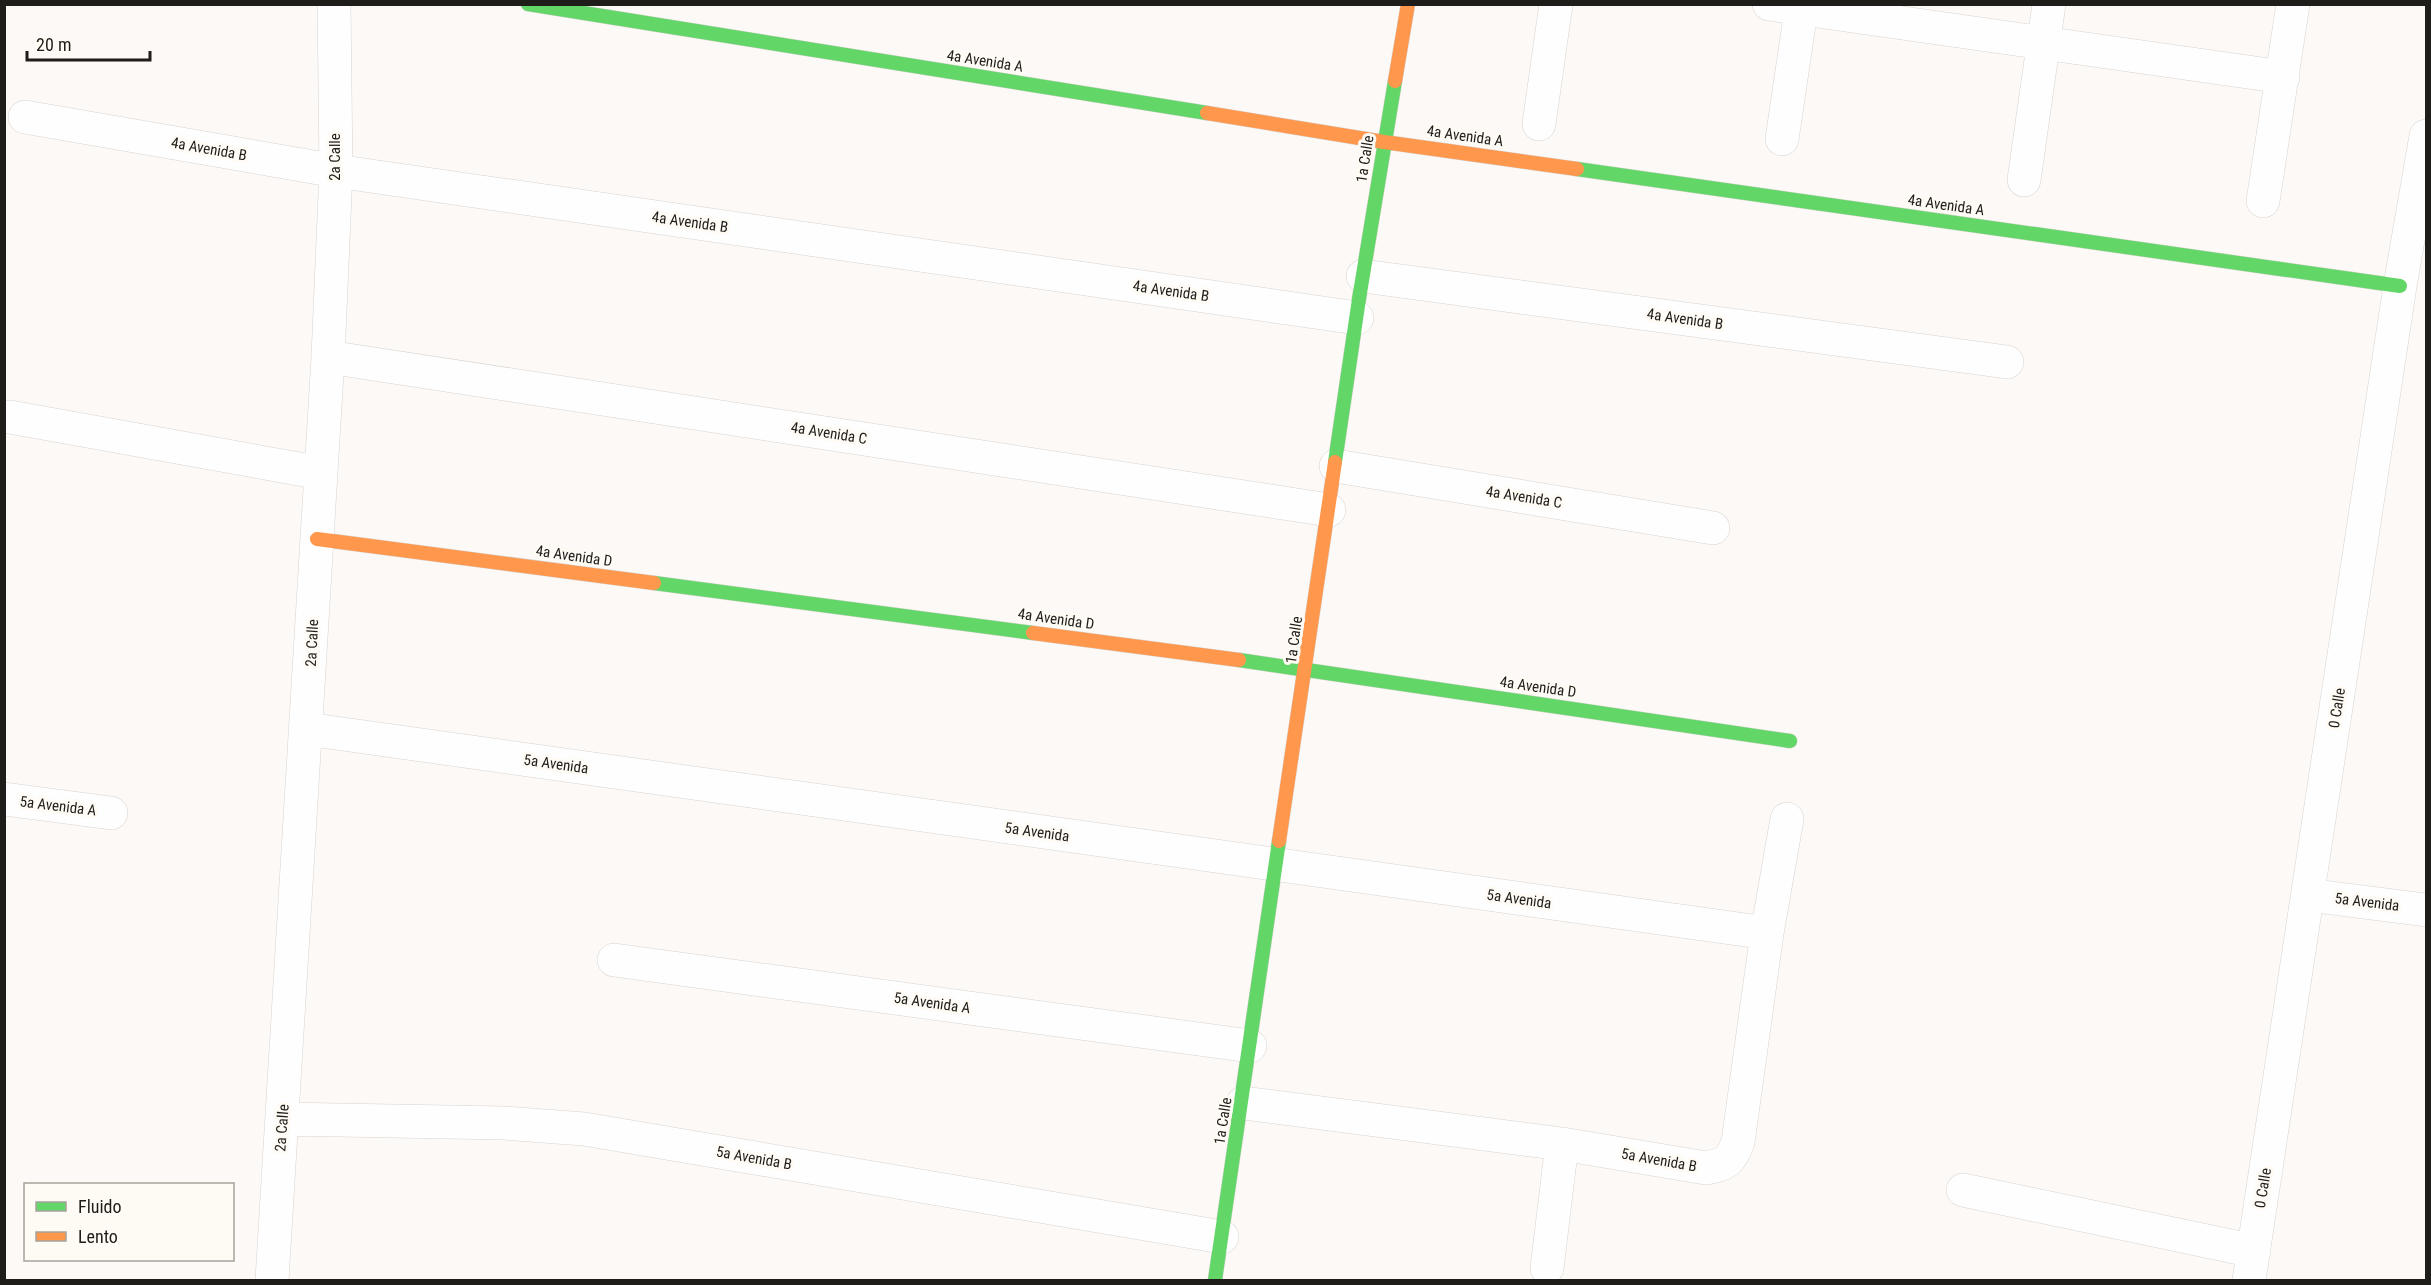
<svg xmlns="http://www.w3.org/2000/svg" width="2431" height="1285" font-family="'Roboto Condensed',sans-serif">
<style>
.lines{fill:none;stroke-linecap:round;stroke-linejoin:round}
.street-casing{stroke:#d7d4d1;stroke-width:34}
.fast-casing{stroke:#d7d4d1;stroke-width:15}
.slow-casing{stroke:#d7d4d1;stroke-width:15}
.street{stroke:#fffefe;stroke-width:33}
.fast{stroke:#63d668;stroke-width:14}
.slow{stroke:#ff974d;stroke-width:14}
.labels{text-anchor:middle;dominant-baseline:central;stroke-width:6;stroke-linejoin:round;paint-order:stroke}
.street-label{font-size:15px;fill:#1f1d19;stroke:#fefaf4}
</style>
<rect width="100%" height="100%" fill="#fcf9f6"/>
<g class="lines">
<defs>
<path id="street" d="M1769 4 2283 77
M25 117 336 171 1357 318
M1539 124 1556 4
M1782 139 1802 4
M2024 180 2049 4
M2263 201 2293 4
M1363 276 2007 362
M328 357 1329 510
M10 417 321 473
M1336 466 1713 528
M307 729 1767 933
M4 799 111 813
M2308 895 2426 910
M614 960 1250 1046
M1243 1103 1562 1144 1706 1168C1727 1164 1730 1162 1738 1142L1767 933 1787 819
M283 1119 503 1123 584 1129 1222 1237
M1963 1190 2254 1251
M1547 1268 1562 1144
M272 1280 328 357 336 171 334 4
M2249 1280 2400 286 2426 136"/>
<path id="fast" d="M528 4 1207 113
M1577 169 2400 286
M1335 462 1359 299 1395 81
M654 583 1033 633
M1239 660 1790 741
M1215 1280 1279 841"/>
<path id="slow" d="M1395 81 1408 4
M1207 113 1384 142 1577 169
M317 539 654 583
M1033 633 1239 660
M1279 841 1335 462"/>
</defs>
<!-- street casing -->
<use href="#street" class="street-casing"/>
<!-- fast casing -->
<use href="#fast" class="fast-casing"/>
<!-- slow casing -->
<use href="#slow" class="slow-casing"/>
<!-- street -->
<use href="#street" class="street"/>
<!-- fast -->
<use href="#fast" class="fast"/>
<!-- slow -->
<use href="#slow" class="slow"/>
</g>
<g class="labels">
<!-- street labels -->
<g class="street-label">
<text transform="translate(985 61) rotate(9)">4a Avenida A</text>
<text transform="translate(1465 136) rotate(8)">4a Avenida A</text>
<text transform="translate(209 149) rotate(10)">4a Avenida B</text>
<text transform="translate(335 157) rotate(-90)">2a Calle</text>
<text transform="translate(1365 159) rotate(-81)">1a Calle</text>
<text transform="translate(1946 205) rotate(8)">4a Avenida A</text>
<text transform="translate(690 222) rotate(8)">4a Avenida B</text>
<text transform="translate(1171 291) rotate(8)">4a Avenida B</text>
<text transform="translate(1685 319) rotate(8)">4a Avenida B</text>
<text transform="translate(829 433) rotate(9)">4a Avenida C</text>
<text transform="translate(1524 497) rotate(9)">4a Avenida C</text>
<text transform="translate(574 556) rotate(8)">4a Avenida D</text>
<text transform="translate(1056 619) rotate(8)">4a Avenida D</text>
<text transform="translate(1294 640) rotate(-82)">1a Calle</text>
<text transform="translate(312 643) rotate(-87)">2a Calle</text>
<text transform="translate(1538 687) rotate(8)">4a Avenida D</text>
<text transform="translate(2337 708) rotate(-81)">0 Calle</text>
<text transform="translate(556 764) rotate(8)">5a Avenida</text>
<text transform="translate(58 806) rotate(7)">5a Avenida A</text>
<text transform="translate(1037 832) rotate(8)">5a Avenida</text>
<text transform="translate(1519 899) rotate(8)">5a Avenida</text>
<text transform="translate(2367 902) rotate(7)">5a Avenida</text>
<text transform="translate(932 1003) rotate(8)">5a Avenida A</text>
<text transform="translate(1223 1121) rotate(-81)">1a Calle</text>
<text transform="translate(282 1128) rotate(-86)">2a Calle</text>
<text transform="translate(754 1158) rotate(10)">5a Avenida B</text>
<text transform="translate(1659 1160) rotate(10)">5a Avenida B</text>
<text transform="translate(2263 1188) rotate(-81)">0 Calle</text>
</g>
</g>
<!-- border -->
<rect width="2431" height="1285" fill="none" stroke="#1f1d19" stroke-width="12"/>
<!-- legend -->
<rect x="24" y="1183" width="210" height="78" fill="#fefaf4" stroke="#a5a29c" stroke-width="1.5"/>
<rect x="36" y="1202" width="30" height="9" fill="#63d668" stroke="#a5a29c" stroke-width="1.5"/>
<text x="78" y="1213" font-size="18" fill="#1f1d19">Fluido</text>
<rect x="36" y="1232" width="30" height="9" fill="#ff974d" stroke="#a5a29c" stroke-width="1.5"/>
<text x="78" y="1243" font-size="18" fill="#1f1d19">Lento</text>
<!-- scale -->
<path d="M27 51v9h123v-9" fill="none" stroke="#1f1d19" stroke-width="3"/>
<text x="36" y="51" font-size="18" fill="#1f1d19" stroke="#fefaf4" stroke-width="4.5" paint-order="stroke">20 m</text>
</svg>
